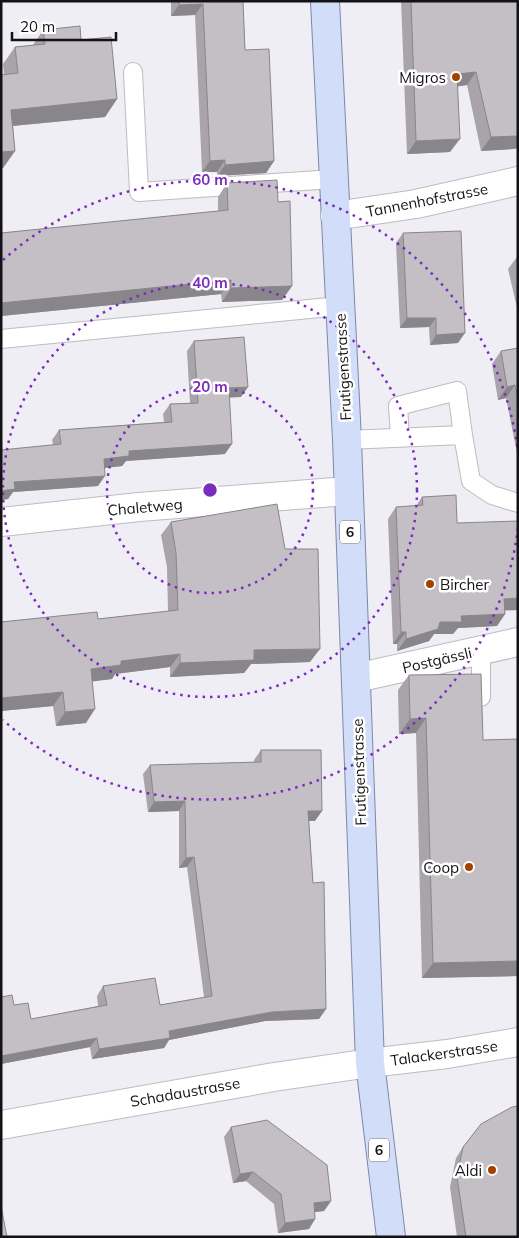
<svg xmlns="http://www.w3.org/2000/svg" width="519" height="1238" font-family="Mulish,sans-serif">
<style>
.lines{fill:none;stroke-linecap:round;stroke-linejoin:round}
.lane-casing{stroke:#bcbcc2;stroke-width:20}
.street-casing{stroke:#bcbcc2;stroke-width:30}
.secondary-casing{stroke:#bcbcc2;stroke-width:30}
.primary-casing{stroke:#7c88a8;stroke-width:30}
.lane{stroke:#fff;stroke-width:18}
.street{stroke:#fff;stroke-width:28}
.secondary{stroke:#fff;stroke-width:28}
.primary{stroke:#d2ddfa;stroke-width:28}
.wall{fill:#a8a4a9}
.shaded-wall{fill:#88868a}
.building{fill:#c3bfc5;stroke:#88868a}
.ring{fill:none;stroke:#7b2cbf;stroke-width:2.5;stroke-dasharray:2.5 5}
.poi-dot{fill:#a34200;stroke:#fff;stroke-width:2}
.labels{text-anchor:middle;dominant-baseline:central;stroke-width:5;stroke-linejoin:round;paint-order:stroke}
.shield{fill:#fff;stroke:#5a5a5b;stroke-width:1}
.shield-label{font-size:14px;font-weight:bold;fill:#131315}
.poi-label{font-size:15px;fill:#131315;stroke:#fff;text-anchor:end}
.street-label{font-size:15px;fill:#131315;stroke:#fff}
.centre{fill:#7b2cbf;stroke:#fff;stroke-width:2.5}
.ring-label{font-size:15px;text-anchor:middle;font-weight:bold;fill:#7b2cbf;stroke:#fff;stroke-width:5;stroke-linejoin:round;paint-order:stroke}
</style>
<rect width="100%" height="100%" fill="#efeef5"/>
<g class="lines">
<defs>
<path id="lane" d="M133 72 139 192 334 179
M1 339 340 306
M400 437 398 406 457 391 463 435
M347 440 463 435 471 481 492 495 518 503
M481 650V697"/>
<path id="street" d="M335 216 416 204 518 181
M1 522 139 507 348 491
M356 678 518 642
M1 1125 274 1077 370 1063"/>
<path id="secondary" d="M370 1063 447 1054 518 1042"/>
<path id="primary" d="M325 1 347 440 370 1063 391 1237"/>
</defs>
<!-- lane casing -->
<use href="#lane" class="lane-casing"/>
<!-- street casing -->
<use href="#street" class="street-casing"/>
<!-- secondary casing -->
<use href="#secondary" class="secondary-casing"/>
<!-- primary casing -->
<use href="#primary" class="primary-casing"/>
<!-- lane -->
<use href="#lane" class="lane"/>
<!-- street -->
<use href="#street" class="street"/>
<!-- secondary -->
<use href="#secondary" class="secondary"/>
<!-- primary -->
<use href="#primary" class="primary"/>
</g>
<!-- wall -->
<path class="wall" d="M171 1H243L245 50 274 161 266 173 217 176V172H202L195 15 171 16Z
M401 1H518V148L513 149 481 151 467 85 458 86 450 152 407 154Z
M43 30 81 40 117 99 105 117 13 126 15 151 3 168H1V75L4 74 3 64 15 47 33 45Z
M227 183 278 202 292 286 282 300 222 302 221 294 1 316V233L218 211V197Z
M403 233 458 343 430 345 429 327 400 328 396 243Z
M517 257H518V312L508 269Z
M194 341 241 397H229L225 454 126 461 122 466 104 468 98 486 13 492 8 499 1 500 53 444 52 440 59 430 164 422 163 414 170 404 190 403 187 351Z
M518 348V458L506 398 498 400 492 364 501 351Z
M422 497 457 523 518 610H505V614L497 626 458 628 453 634H434L429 641 397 651V644H393L388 519 396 507 416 506Z
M171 522 285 549 310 662 251 664 244 673 170 677V667L115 674 112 679 92 681 86 723 56 726 53 706 1 711V622L98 619 168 611 167 567 161 535Z
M409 675 483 740 518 739V976L422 978 416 733 399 734 398 690Z
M261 750 315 821H309L313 883 326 1009 319 1019 265 1021 169 1040 164 1048 92 1059 90 1047 1 1064V997L14 1005 31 1019 98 1006 97 996 103 986 160 1005 204 997 187 867 179 868V811L148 812 143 774 150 765 254 762V760Z
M231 1127 331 1201 324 1211 315 1212V1219L309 1229 278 1233 274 1204 246 1181 233 1183 224 1137Z
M463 1147 518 1237H457L450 1187 456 1158Z"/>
<!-- shaded-wall -->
<path class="shaded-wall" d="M203 4 195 15 171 16 179 5Z
M476 72 467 85 448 88 457 74Z
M117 99 105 117 1 127 11 110Z
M518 136V148L513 149 481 151 491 137Z
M460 139 450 152 407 154 416 141Z
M15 151 3 168H1V152Z
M225 160 217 172H202L210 161Z
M274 161 266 173 217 176 225 165Z
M231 280 221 294 1 316V303Z
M292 286 282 300 222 302 231 288Z
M407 318H436L429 327 400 328Z
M465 333 458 343 430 345 436 335Z
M515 385 506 398 498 400 507 387Z
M248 387 241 397 222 398 229 388Z
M232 444 225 454 126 461 122 466 97 469 104 459 129 451Z
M105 476 98 486 13 492 8 499 1 500V491L14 482Z
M518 598V610L496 611 504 599Z
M505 614 497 626 458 628 453 634H434L429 641 397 651 406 639 440 622 461 616Z
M401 632H406L397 644H393Z
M320 649 310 662 251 664 244 673 170 677 180 663 254 650Z
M180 654 170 667 115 674 112 679 81 683 91 669 121 661Z
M63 692 53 706 1 711V698Z
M95 709 86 723 56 726 65 712Z
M426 718 416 733 399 734 410 719Z
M185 801 179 811 148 812 154 802Z
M308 811H322L315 821H301Z
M194 857 187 867 179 868 186 858Z
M518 961V976L422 978 433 963Z
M326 1009 319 1019 265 1021 169 1040 164 1048 92 1059 99 1049 169 1031 272 1012Z
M97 1038 90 1047 1 1064V1056Z
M253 1172 246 1181 233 1183 240 1174Z
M331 1201 324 1211 307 1213 314 1203Z
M315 1219 309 1229 278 1233 285 1223Z"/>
<!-- building -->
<path class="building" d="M179 1H243L245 50 269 49 274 161 225 165V160L210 161 203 4 179 5Z
M411 1H518V136L491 137 476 72 457 74 460 139 416 141Z
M80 26 81 40 111 37 117 99 11 110 15 151 1 152V75L18 73 15 47 45 44 43 30Z
M277 180 278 202 290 201 292 286 231 288V280L1 303V233L228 210 227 183Z
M461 231 465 333 436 335V318H407L403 233Z
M244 337 248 387 229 388 232 444 129 451V456L104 459 105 476 14 482 15 489 1 491V450L61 444 59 430 172 422 170 404 198 403 194 341Z
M518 348V399L515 385 507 387 501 351Z
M456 495 457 523 518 521V598L504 599 505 614 461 616 462 622H440L438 629 406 639V632H401L396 507 423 505 422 497Z
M277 504 285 549H318L320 649 254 650V660L180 663V654L121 661V665L91 669 95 709 65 712 63 692 1 698V622L97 612 98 619 178 610 176 553 171 522Z
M481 674 483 740 518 739V961L433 963 426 718 410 719 409 675Z
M261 750H321L322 811H308L313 883 324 882 326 1009 272 1012 169 1031 170 1038 99 1049 97 1038 1 1056V997L12 995 14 1005 28 1003 31 1019 107 1005 103 986 155 978 160 1005 212 996 194 857 186 858 185 801 154 802 150 765 261 762Z
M518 1106V1237H466L457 1177 463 1147 481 1124 512 1107Z
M267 1120 327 1165 331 1201 314 1203 315 1219 285 1223 281 1194 253 1172 240 1174 231 1127Z
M1 1206 7 1237H1Z"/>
<!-- distance rings -->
<g class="ring">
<circle cx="210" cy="490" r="103"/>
<circle cx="210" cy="490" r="207"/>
<path d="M518 528A310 310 0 0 1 3 720M3 260A310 310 0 0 1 518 452"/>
</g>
<!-- markers -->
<g class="poi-dot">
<circle cx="456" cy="77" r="5"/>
<circle cx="430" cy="584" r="5"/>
<circle cx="469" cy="867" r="5"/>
<circle cx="492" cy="1170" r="5"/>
</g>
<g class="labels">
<!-- shield labels -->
<g class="shield">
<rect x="340" y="520.5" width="20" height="23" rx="4"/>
<rect x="369" y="1138.5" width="20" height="23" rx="4"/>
</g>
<g class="shield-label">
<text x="350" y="532">6</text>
<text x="379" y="1150">6</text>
</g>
<!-- poi labels -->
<g class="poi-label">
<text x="446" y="77">Migros</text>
<text x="440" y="584" text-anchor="start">Bircher</text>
<text x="459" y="867">Coop</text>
<text x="482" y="1170">Aldi</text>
</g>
<!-- street labels -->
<g class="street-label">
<text transform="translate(427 200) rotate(-11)">Tannenhofstrasse</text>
<text transform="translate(343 367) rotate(-93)">Frutigenstrasse</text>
<text transform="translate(145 507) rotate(-5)">Chaletweg</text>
<text transform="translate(437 660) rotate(-13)">Postgässli</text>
<text transform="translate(359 772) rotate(-92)">Frutigenstrasse</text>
<text transform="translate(444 1053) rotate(-8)">Talackerstrasse</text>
<text transform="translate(185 1092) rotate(-10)">Schadaustrasse</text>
</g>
</g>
<circle cx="210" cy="490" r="8" class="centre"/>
<g class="ring-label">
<text x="210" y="185">60 m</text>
<text x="210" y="288">40 m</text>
<text x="210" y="392">20 m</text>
</g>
<!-- border -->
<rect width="519" height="1238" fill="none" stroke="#131315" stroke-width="5"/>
<!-- scale -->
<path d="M12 32v8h104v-8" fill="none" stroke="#131315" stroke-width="2.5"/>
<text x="20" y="32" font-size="15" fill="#131315" stroke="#ffffff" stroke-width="4" paint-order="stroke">20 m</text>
</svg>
